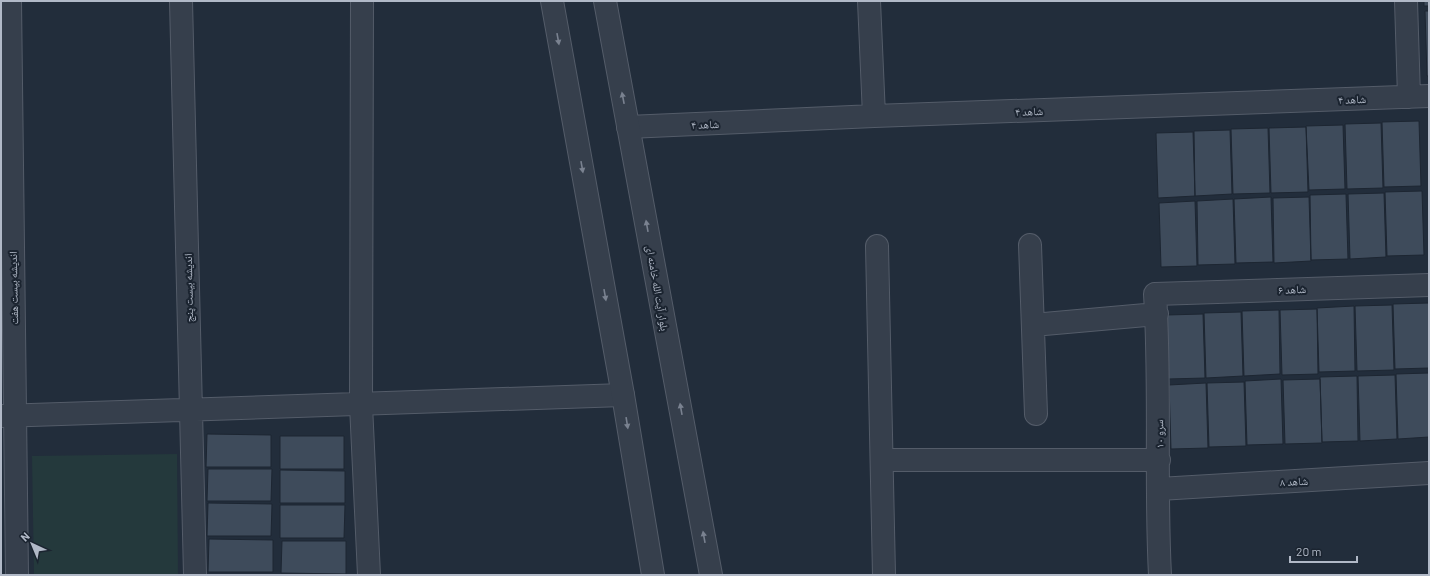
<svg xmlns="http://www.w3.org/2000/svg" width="1430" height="576" font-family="Barlow,'Noto Naskh Arabic',sans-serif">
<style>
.green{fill:#24393c}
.building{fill:#3e4b5b;stroke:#1d2632}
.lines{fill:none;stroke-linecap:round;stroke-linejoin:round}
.minor-casing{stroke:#545c69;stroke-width:24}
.tertiary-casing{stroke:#545c69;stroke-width:24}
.minor{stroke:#363f4c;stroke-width:22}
.tertiary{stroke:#363f4c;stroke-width:22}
.oneway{fill:#7a8290}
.labels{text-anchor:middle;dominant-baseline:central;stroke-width:4;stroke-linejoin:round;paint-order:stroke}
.street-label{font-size:11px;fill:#b1b9c7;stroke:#1b2430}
</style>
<rect width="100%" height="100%" fill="#222d3b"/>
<!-- green -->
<path class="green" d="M177 454 178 575H34L32 456Z"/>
<!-- building -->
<path class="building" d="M1424 1H1429V6H1424Z
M1425 11H1429V76H1427Z
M1419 121 1421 186 1384 187 1382 122Z
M1381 123 1383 188 1347 189 1345 124Z
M1343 125 1345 189 1309 190 1306 126Z
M1306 127 1308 192 1271 193 1269 128Z
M1268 128 1270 193 1233 194 1231 129Z
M1230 130 1232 194 1195 196 1194 131Z
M1193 132 1195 196 1158 198 1156 133Z
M1422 191 1424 255 1387 256 1385 192Z
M1384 193 1386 257 1350 259 1348 194Z
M1346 194 1348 259 1311 260 1310 195Z
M1271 197 1273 262 1236 263 1234 199Z
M1309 197 1311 261 1274 263 1273 198Z
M1233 199 1235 264 1198 265 1197 201Z
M1195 201 1197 266 1161 267 1159 203Z
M1429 303V368L1395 369 1393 304Z
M1392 305 1394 370 1357 371 1355 306Z
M1354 306 1355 371 1319 372 1317 308Z
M1317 309 1318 374 1282 375 1280 310Z
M1279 310 1280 374 1244 376 1242 311Z
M1241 312 1243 376 1206 378 1204 313Z
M1203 314 1205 378 1168 379 1167 315Z
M1429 373V437L1398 439 1396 374Z
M1395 375 1397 439 1360 441 1358 376Z
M1357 376 1358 441 1322 442 1320 377Z
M1281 379 1283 444 1247 445 1245 381Z
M1320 379 1322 443 1285 444 1283 380Z
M1244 382 1246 446 1209 447 1207 383Z
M1206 383 1208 448 1171 449 1169 385Z
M207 434 271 435V467H206Z
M280 436H344V469H280Z
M208 469H272L271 501H207Z
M280 470 345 471V503H280Z
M208 503 272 504 271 536H207Z
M280 505H345L344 538H280Z
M209 539 273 540V572H208Z
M282 541H346V574L281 573Z"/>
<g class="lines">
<defs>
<path id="minor" d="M10 1 17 575
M181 1 195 575
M362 1 361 405 369 575
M869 1 874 116
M1406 1 1409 97
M628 127 874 116 1429 96
M1030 245 1036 414
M877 246 884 575
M1033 325 1157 314
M1 416 623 395
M882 460H1159
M1159 489 1429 473
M1160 575C1155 481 1161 387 1155 294L1429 285"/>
<path id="tertiary" d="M552 1 623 395 653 575
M605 1 711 575"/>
</defs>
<!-- minor casing -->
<use href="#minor" class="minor-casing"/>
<!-- tertiary casing -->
<use href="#tertiary" class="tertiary-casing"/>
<!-- minor -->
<use href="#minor" class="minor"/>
<!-- tertiary -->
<use href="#tertiary" class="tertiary"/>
</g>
<!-- one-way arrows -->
<defs><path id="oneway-solid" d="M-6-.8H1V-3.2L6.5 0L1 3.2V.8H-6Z"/></defs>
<g class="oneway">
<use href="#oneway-solid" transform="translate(558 39) rotate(80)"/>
<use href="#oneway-solid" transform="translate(623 98) rotate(-101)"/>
<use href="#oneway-solid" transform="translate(582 167) rotate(80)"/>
<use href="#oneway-solid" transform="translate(647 226) rotate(-100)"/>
<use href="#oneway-solid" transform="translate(605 295) rotate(80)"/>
<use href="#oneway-solid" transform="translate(681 409) rotate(-100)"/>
<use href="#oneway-solid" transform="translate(627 423) rotate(81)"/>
<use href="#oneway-solid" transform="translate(704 537) rotate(-100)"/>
</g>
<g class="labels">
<!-- street labels -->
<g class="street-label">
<text transform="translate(1352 99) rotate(-2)">شاهد ۴</text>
<text transform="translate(1029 111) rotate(-2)">شاهد ۴</text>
<text transform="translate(705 124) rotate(-2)">شاهد ۴</text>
<text transform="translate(13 288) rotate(-91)">اندیشه بیست هفت</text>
<text transform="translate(188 288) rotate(-91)">اندیشه بیست پنج</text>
<text transform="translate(658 288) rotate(80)">بلوار آیت الله خامنه ای</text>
<text transform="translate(1292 289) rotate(-2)">شاهد ۶</text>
<text transform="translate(1159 434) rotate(-91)">سرو ۱۰</text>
<text transform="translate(1294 481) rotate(-3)">شاهد ۸</text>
</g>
</g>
<!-- border -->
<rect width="1430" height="576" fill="none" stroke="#b1b9c7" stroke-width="4"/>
<!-- north arrow -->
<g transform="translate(32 544) rotate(316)" stroke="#1b2430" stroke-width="3" paint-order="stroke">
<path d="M0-3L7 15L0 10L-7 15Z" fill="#b1b9c7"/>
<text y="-6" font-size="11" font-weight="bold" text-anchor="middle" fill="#b1b9c7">N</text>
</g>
<!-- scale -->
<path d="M1290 556v6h67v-6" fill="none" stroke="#b1b9c7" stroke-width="2"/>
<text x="1296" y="556" font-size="12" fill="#b1b9c7" stroke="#1b2430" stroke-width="3" paint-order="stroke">20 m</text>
</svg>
